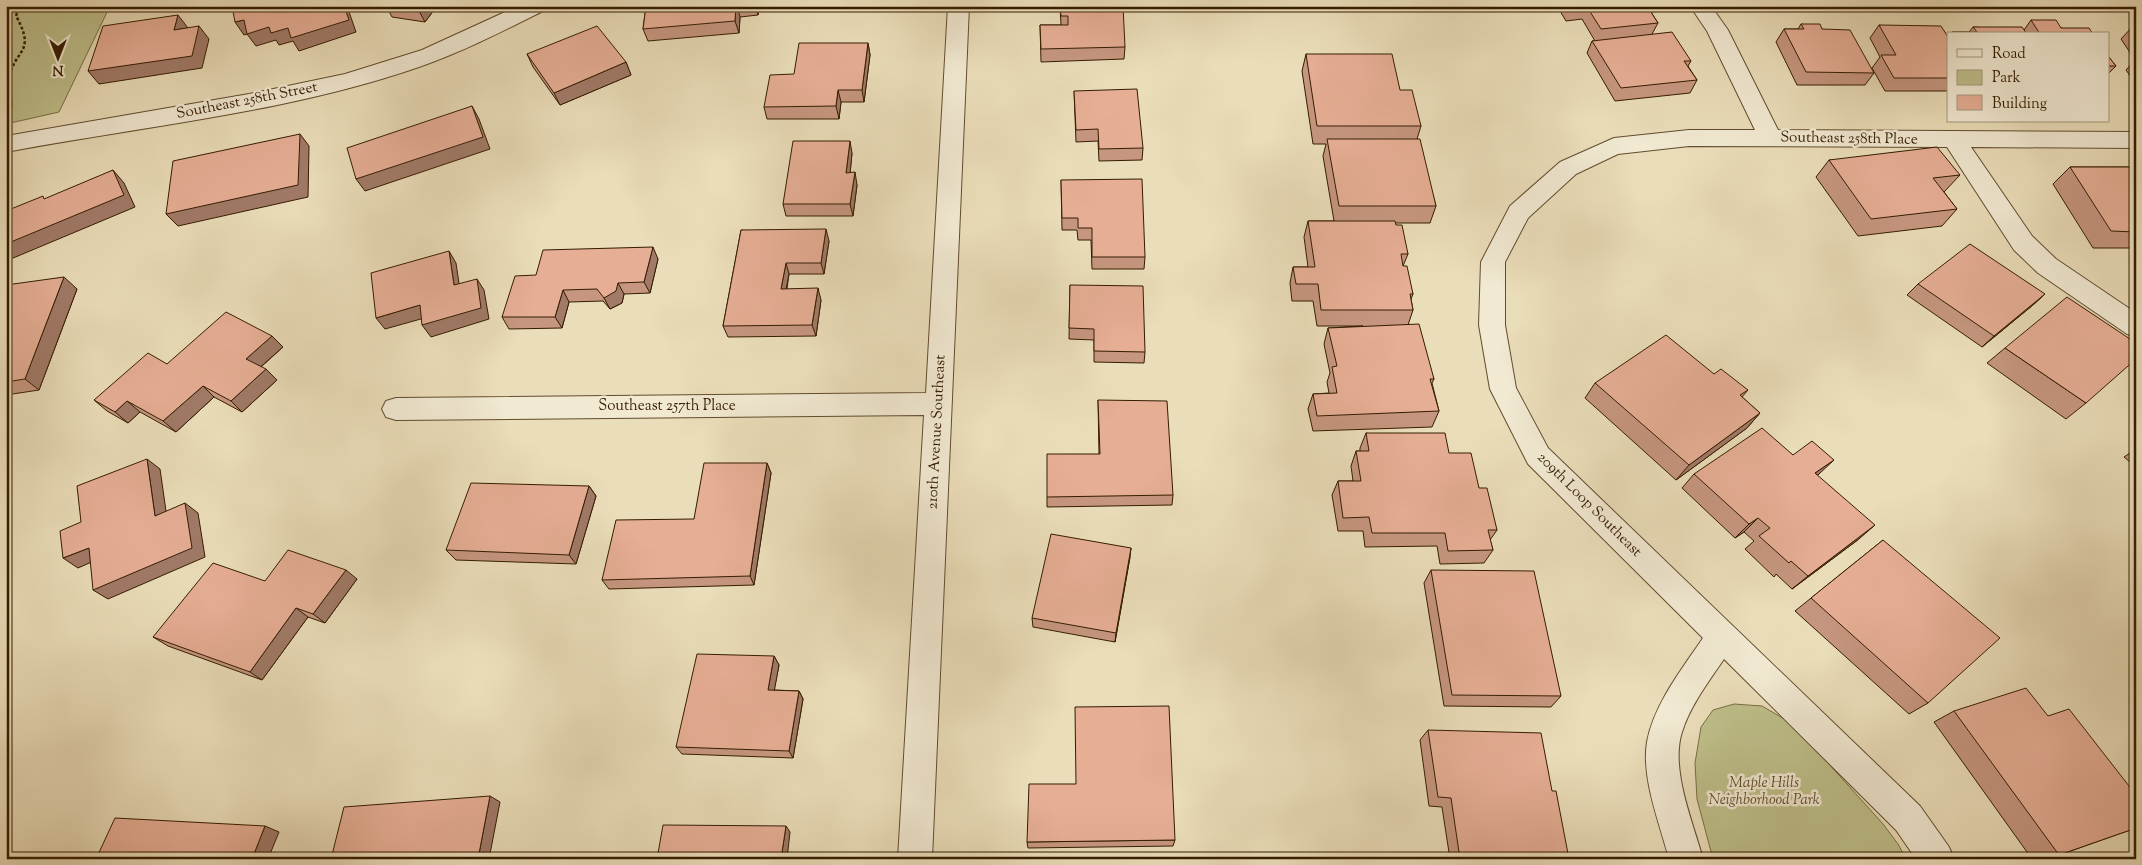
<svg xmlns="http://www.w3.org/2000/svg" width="2142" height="865" font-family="'Sorts Mill Goudy',serif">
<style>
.green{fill:#bebf8a;stroke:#796e45}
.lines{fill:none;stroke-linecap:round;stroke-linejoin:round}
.street-casing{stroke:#624c2e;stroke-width:2}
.path{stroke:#341c00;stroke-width:2.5;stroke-dasharray:3 2;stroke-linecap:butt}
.street{fill:#f1e9d2;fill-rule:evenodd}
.wall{fill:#c69680;stroke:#341c00}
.shaded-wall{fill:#a17a68;stroke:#341c00}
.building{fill:#e6ae95;stroke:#341c00}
.labels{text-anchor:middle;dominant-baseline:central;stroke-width:5;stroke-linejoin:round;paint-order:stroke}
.street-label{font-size:15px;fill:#341c00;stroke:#f1e9d2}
.park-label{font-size:15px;font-style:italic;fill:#5d4d29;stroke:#f1e9d2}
</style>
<rect width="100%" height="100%" fill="#eaddb9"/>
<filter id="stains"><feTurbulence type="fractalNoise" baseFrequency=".004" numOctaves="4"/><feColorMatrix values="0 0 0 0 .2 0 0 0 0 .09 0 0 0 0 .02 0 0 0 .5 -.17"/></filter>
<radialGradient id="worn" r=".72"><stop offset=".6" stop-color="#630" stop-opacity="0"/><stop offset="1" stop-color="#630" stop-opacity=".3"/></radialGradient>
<!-- green -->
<path class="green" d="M6 6H110L59 112 6 124Z
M1734 704 1762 706 1793 724 1883 824 1898 844 1906 859H1713L1697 799 1695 763 1701 727 1713 710Z"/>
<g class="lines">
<defs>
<path id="street" d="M518 6H546L543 11C503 31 462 52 419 67 286 113 143 126 6 152V136L249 94 345 74 422 50Z
M948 6H969L932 859H898L924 415 396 420 386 417 382 409 386 401 396 398 926 393Z
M1690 6H1711L1728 30 1778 130 2136 132V148L1971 147 2032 236 2056 259 2136 313V337L2127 334 2038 273 2014 250 1947 147 1689 146 1618 154 1576 174 1528 218 1505 262V325L1516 388 1548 448 1920 806 1949 847 1954 859H1916L1896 830 1724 659C1709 681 1690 706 1682 732 1670 769 1693 822 1703 859H1669C1660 824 1641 778 1647 742 1654 704 1682 669 1703 638L1528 464 1490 389 1479 325 1481 262 1510 206 1560 162 1614 138 1689 130H1755L1707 31Z"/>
</defs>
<!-- street casing -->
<use href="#street" class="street-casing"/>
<!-- path -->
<path class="path" d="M9 115C15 102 8 94 9 81 12 49 38 55 16 16L19 6"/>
<!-- street -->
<use href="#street" class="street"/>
</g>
<!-- wall -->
<path class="wall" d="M386 6H437L425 22 392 17Z
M646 6H759L758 15 740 17 739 33 648 41 643 29Z
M1060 6 1125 47 1124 59 1041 62 1040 25H1061Z
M1557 6H1665L1663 11 1651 12 1658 23 1652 34 1691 61 1688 66 1697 80 1690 93 1615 101 1587 53 1592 41H1595L1582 19 1566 21Z
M2031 20 2061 28 2093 34H1951L1952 32H1969L1973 27 2024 30Z
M1801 24 1822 29 1874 73 1865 85H1797L1776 42 1784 29H1798Z
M1879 25 1948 37V91H1885L1872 68 1880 57 1870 38Z
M2133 26H2136V84L2126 70 2135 60 2121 39Z
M868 43 870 55 864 102H841L839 119H767L764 107 794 74Z
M527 54 626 62 631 75 560 105 533 67Z
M1306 54 1400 90 1421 126 1417 139 1436 206 1430 223H1395L1408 254 1403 266 1413 294 1411 299 1413 310 1408 325 1434 379 1432 383 1439 411 1432 427 1313 431 1308 409 1313 394 1329 393 1327 382 1330 373 1324 344 1328 328 1363 326H1317L1313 301H1292L1290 283 1293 267H1308L1304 237 1308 221H1334L1323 156 1326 144H1313L1302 71Z
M2108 56 2116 66 2108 74Z
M1074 91 1143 148 1142 160 1099 161 1098 141 1076 142Z
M852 153 850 173 857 185 853 216H786L783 204Z
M1829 160 1960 175 1944 192 1957 209 1942 226 1858 236 1816 177Z
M2070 167H2136V248H2093L2053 184Z
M1061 180 1145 257 1144 269H1092L1091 240H1078L1077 230H1062Z
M741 230 829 241 824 274H789L787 289 821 300 816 336 728 337 723 326Z
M658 259 650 293 624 294 622 303 610 309 603 301 569 302 562 328 509 329 502 317 536 275Z
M1918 284 2045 294 2033 305 1982 347 1907 295Z
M6 285 77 289 39 390 6 395Z
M1070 285 1145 352 1144 363 1094 362V340L1069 339Z
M283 347 261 367 277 380 242 412 214 397 176 432 140 412 128 423 107 411 94 400 167 364Z
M2005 348 2086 403 2066 419 1987 363Z
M1714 374 1748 390 1742 397 1760 413 1747 428 1676 480 1585 398 1595 383Z
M1098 400 1173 495 1172 505 1047 507V497L1099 454Z
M1366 433 1449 453 1479 488 1497 530 1490 540 1493 550 1484 563 1440 564 1437 546 1365 547 1363 531H1338L1332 495 1338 481H1353L1351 466 1356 451H1360V448Z
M2136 449V467L2124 457Z
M1793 455 1819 474 1817 475 1859 539 1792 589 1776 574 1774 577 1745 549 1754 541 1744 532 1735 538 1682 488 1694 474Z
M767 463 771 473 754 585 609 589 602 580 694 519Z
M589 486 596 496 576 564 456 560 446 550Z
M1883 540 1928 703 1909 714 1795 611Z
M1130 557 1115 642 1033 627 1032 618Z
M1431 570 1561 696 1551 707 1444 706 1424 583Z
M357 579 325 623 308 617 262 680 168 646 153 637 265 581Z
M774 656 779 665 774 690 799 691 803 699 793 758 682 754 676 747Z
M1954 711 2136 828 2048 859H2032L1934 722Z
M1428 730 1569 859H1450L1442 807 1429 806 1420 740Z
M1175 840 1173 846 1028 848 1027 842Z"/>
<!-- shaded-wall -->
<path class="shaded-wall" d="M344 6H347L356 32 299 51 293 41 279 45 276 40 256 46 247 34 244 35 235 22 244 20Z
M420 6H437L425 22 418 9Z
M736 6H737L740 17 739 33 735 21Z
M756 6H759L758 15Z
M178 15 188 28 174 30Z
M199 26 209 39 202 68 99 84 88 71Z
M868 43 870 55 864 102 862 90Z
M626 62 631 75 560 105 554 93Z
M838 90 841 102 839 119 836 106Z
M472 106 479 119 490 149 365 191 356 179Z
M300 134 309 146 308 197 178 226 166 214Z
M850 141 852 153 849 185 846 173Z
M113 170 124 183 135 207 6 261V244Z
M855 172 857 185 853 216 850 204Z
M826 229 829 241 824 274 821 263Z
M653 247 658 259 650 293 644 282Z
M449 251 456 263 461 297 454 285Z
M786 263 789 274 784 300 781 289Z
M64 277 77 289 39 390 25 379Z
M477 279 484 290 489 319 431 337 422 325Z
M618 283 624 294 622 303 610 309 604 298Z
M818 288 821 300 816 336 812 325Z
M563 290 569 302 562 328 555 317Z
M2045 294 2033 305 1982 347 1994 336Z
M420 305 428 317 385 329 376 318Z
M272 336 283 347 257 370 246 359Z
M266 369 277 380 242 412 231 401Z
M203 386 214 397 176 432 163 421Z
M127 401 140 412 128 423 115 412Z
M1760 413 1747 428 1676 480 1689 465Z
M147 459 160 469 168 525 155 516Z
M1834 460 1819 474 1800 488 1815 473Z
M767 463 771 473 754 585 750 576Z
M589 486 596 496 576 564 569 555Z
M185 503 198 513 205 557 108 599 93 590Z
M1758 518 1744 532 1735 538 1749 524Z
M1875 525 1859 539 1792 589 1808 576Z
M89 548 103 557 78 568 63 558Z
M1131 548 1130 557 1115 642 1116 633Z
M346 570 357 579 325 623 313 614Z
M296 608 308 617 262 680 250 672Z
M774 656 779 665 773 698 768 690Z
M799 691 803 699 793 758 789 751Z
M490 796 500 802 489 859H478Z
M265 826 279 832 268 859H252Z
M786 826 790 832 787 859H781Z"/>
<!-- building -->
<path class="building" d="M232 6H344L349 20 291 38 288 28 271 33 269 27 247 34 244 20 235 22Z
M398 6H420L418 9Z
M646 6H736L735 21 643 29Z
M1060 6H1123L1125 47 1041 49 1040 25H1068V16H1061Z
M1570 6H1647L1658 23 1601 29 1587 7 1571 8Z
M178 15 174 30 199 26 192 56 88 71 103 26Z
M2031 20H2056L2061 28H2089L2093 34H2040Z
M1801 24H1820L1822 29 1850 30 1874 73 1806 72 1784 29H1804Z
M1879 25 1941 26 1948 37V78H1894L1881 55H1896Z
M597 26 626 62 554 93 527 54Z
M1973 27H2022L2027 34H1953L1952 32H1977Z
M1672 32 1691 61H1684L1697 80 1621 88 1592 41Z
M799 43H868L862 90H838L836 106 764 107 770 75 794 74Z
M1306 54H1392L1400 90H1412L1421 126H1317Z
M2108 56 2116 66H2108Z
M1137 89 1143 148 1099 149 1098 129 1076 130 1074 91Z
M472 106 483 137 356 179 347 148Z
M300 134 298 185 166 214 173 161Z
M1327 139H1420L1436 206H1339Z
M793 141H850L846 173 855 172 850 204H783Z
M1937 147 1960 175 1933 178 1957 209 1871 219 1829 160Z
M2070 167H2136V232L2111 231Z
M113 170 124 195 6 244V211L43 196 44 199Z
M1142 179 1145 257H1092V228H1078V218H1062L1061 180Z
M1308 221H1395L1396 225H1402L1408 254H1401L1403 266H1407L1413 294H1410L1413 310H1321L1318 284H1296L1293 267H1315Z
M826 229 821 263H786L781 289 818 288 812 325 723 326 741 230Z
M1970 244 2045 294 1994 336 1918 284Z
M653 247 644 282 618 283 616 291 604 298 597 289 563 290 555 317H502L515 276 536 275 543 250Z
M449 251 454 285 477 279 481 308 422 325 420 305 376 318 371 273Z
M64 277 25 379 6 382V285Z
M1070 285 1143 286 1145 352 1094 351V329L1069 328Z
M2067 297 2136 343V359L2086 403 2005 348Z
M226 312 272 336 246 359 266 369 231 401 203 386 163 421 127 401 115 412 94 400 148 353 167 364Z
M1419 324 1434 379H1430L1439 411 1317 416 1313 394 1337 393 1332 367 1337 366 1328 328Z
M1666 335 1714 374 1721 369 1748 390 1740 395 1760 413 1689 465 1595 383Z
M1098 400 1167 401 1173 495 1047 497V454H1100Z
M1762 428 1793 455 1812 441 1834 460 1815 473 1875 525 1808 576 1791 561 1789 563 1759 536 1770 528 1758 518 1749 524 1694 474Z
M1366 433H1445L1449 453H1471L1479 488H1487L1497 530H1488L1493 550 1448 551 1445 533H1372L1369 517 1343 518 1338 481H1361L1356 451H1369Z
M147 459 155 516 185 503 192 548 93 590 89 548 63 558 60 531 81 522 77 486Z
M704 463H767L750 576 602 580 616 520 694 519Z
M471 483 589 486 569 555 446 550Z
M1051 534 1131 548 1116 633 1032 618Z
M1883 540 2000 638 1928 703 1811 598Z
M288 550 346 570 313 614 296 608 250 672 153 637 213 563 265 581Z
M1431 570 1534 571 1561 696 1452 695Z
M697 654 774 656 768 690 799 691 789 751 676 747Z
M2026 688 2048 716 2069 709 2136 795V828L2059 855 1954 711Z
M1169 706 1175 840 1027 842 1029 784H1076L1075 707Z
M1428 730 1541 733 1552 791H1556L1569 859H1460L1451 798 1438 797Z
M490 796 478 859H331L344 807Z
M115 818 265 826 252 859H96Z
M663 825 786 826 781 859H657Z"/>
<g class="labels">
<!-- street labels -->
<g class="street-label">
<text transform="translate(247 101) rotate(-11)">Southeast 258th Street</text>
<text transform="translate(1849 139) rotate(1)">Southeast 258th Place</text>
<text x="667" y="406">Southeast 257th Place</text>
<text transform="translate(937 432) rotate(-87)">210th Avenue Southeast</text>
<text transform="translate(1589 505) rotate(45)">209th Loop Southeast</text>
</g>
<!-- park labels -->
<g class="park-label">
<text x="1764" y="783">Maple Hills<tspan x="1764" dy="17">Neighborhood Park</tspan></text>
</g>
</g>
<!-- margin -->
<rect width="2142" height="865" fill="none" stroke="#eaddb9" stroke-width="25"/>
<rect x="8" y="8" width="2127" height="850" fill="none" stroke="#341c00" stroke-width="2.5"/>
<rect x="12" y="12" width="2117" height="840" fill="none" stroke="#341c00"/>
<!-- legend -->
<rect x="1947" y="32" width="162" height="90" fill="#f1e9d2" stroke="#a5977e"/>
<rect x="1957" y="49" width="25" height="8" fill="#f1e9d2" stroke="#a5977e"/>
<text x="1992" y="58" font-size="15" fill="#341c00">Road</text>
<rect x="1957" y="70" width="25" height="15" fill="#bebf8a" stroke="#a5977e"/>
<text x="1992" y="82" font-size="15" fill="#341c00">Park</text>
<rect x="1957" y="95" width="25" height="15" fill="#e6ae95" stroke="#a5977e"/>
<text x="1992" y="108" font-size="15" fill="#341c00">Building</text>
<!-- north arrow -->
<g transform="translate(58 58) rotate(180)" stroke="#f1e9d2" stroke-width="4" paint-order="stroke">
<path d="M0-4L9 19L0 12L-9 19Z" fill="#341c00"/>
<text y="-8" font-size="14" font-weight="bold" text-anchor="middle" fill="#341c00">N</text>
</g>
<rect width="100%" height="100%" filter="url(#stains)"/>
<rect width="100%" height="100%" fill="url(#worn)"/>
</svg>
